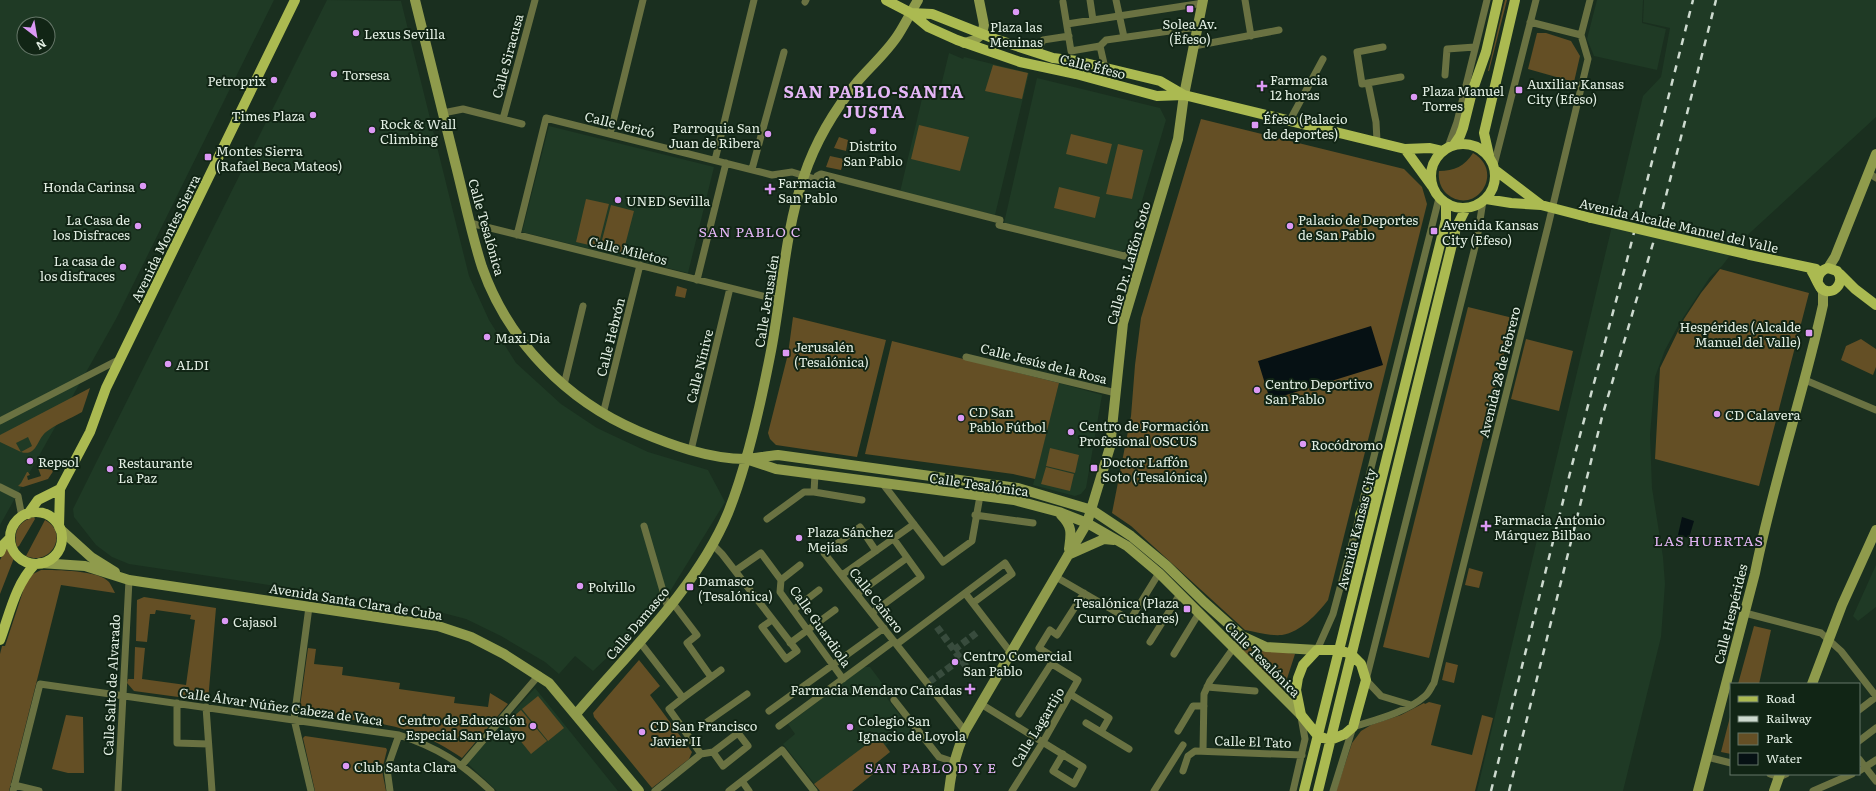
<svg xmlns="http://www.w3.org/2000/svg" width="1876" height="791" font-family="Literata,serif">
<style>
.built{fill:#1f3a25;fill-rule:evenodd}
.green{fill:#644f25}
.water{fill:#061114}
.lines{fill:none;stroke-linecap:round;stroke-linejoin:round}
.street-tunnel{stroke:#384c3d;stroke-width:7;stroke-dasharray:7 3.5;stroke-linecap:butt}
.street{stroke:#6a7242;stroke-width:7}
.secondary{stroke:#8f9b4c;stroke-width:10}
.primary{stroke:#abba51;stroke-width:10}
.rail{stroke:#cddacf;stroke-width:2.5;stroke-dasharray:7 7;stroke-linecap:butt}
.primary-bridge{stroke:#abba51;stroke-width:10}
.poi-dot{fill:#dc99f5;stroke:#112515;stroke-width:1.5}
.labels{text-anchor:middle;dominant-baseline:central;stroke-width:4;stroke-linejoin:round;paint-order:stroke}
.poi-label{font-size:13px;fill:#e3efe4;stroke:#112515;text-anchor:start}
.street-label{font-size:13px;fill:#e3efe4;stroke:#112515}
.neighbourhood-label{font-size:14px;letter-spacing:1px;fill:#e4b6f6;stroke:#112515}
.district-label{font-size:17px;font-weight:bold;letter-spacing:1px;fill:#e4b6f6;stroke:#112515}
</style>
<rect width="100%" height="100%" fill="#1a2f1f"/>
<!-- built -->
<path class="built" d="M0 0H274L116 319 0 525ZM24 24H48V48H24Z
M327 0 401 1 469 276 489 320 516 363 561 404 597 428 648 452 708 470 725 502 661 606 593 671 575 656 559 674 545 662 501 636 466 619 428 609 129 564 112 557 96 545 74 517 73 509Z
M1597 0H1643L1642 23 1666 29 1657 70 1594 56 1587 39Z
M1644 0H1876V117L1741 241 1722 266 1710 277 1679 324 1665 350 1655 377 1650 435 1652 488 1663 557 1665 584 1661 637 1623 791H1477L1643 96 1661 77 1670 28 1643 22Z
M949 53 963 59 964 57 1029 73 995 215 900 192 924 90 939 94Z
M1037 78 1160 108 1166 120 1128 248 1120 252 1004 223Z
M549 126 714 167 688 273 522 232Z
M1059 383 1102 395 1086 488 1081 494 1075 496 1033 485Z
M1876 565V607L1858 621 1853 616Z
M863 667H870L891 695 887 698 912 731 900 741 897 737 886 745 890 752 875 764 878 770 852 791H820L783 744 795 734 788 724Z
M535 688 618 791H497L467 763Z"/>
<!-- green -->
<path class="green" d="M1505 0H1507L1489 71H1488Z
M1537 33H1546L1571 41 1580 56 1574 82 1528 69Z
M993 65 1028 73 1022 99 985 91Z
M1201 119 1404 169 1422 187 1427 204 1328 600C1317 614 1301 632 1282 635 1269 636 1257 632 1245 630L1131 526 1112 513 1131 416 1135 365 1141 318Z
M919 125 969 137 960 171 911 159Z
M1071 134 1112 144 1107 164 1066 154Z
M839 137 848 140 846 151 834 148Z
M1118 144 1143 150 1132 199 1106 194Z
M1473 153C1506 172 1475 217 1447 194 1440 188 1438 179 1439 171 1454 171 1465 166 1473 153Z
M830 156 844 159 841 170 826 167Z
M1059 187 1100 197 1095 218 1054 208Z
M586 199 609 204 598 247 576 242Z
M611 205 634 211 623 253 600 248Z
M1720 269 1809 293 1759 486 1655 459 1660 368 1684 319 1701 293Z
M677 286 687 289 685 298 675 296Z
M1468 307 1513 318 1429 658 1383 647Z
M793 317 886 340 857 457 776 445 770 439 768 433 788 354Z
M1526 339 1573 351 1559 411 1511 399Z
M1861 339 1876 349V367L1873 375 1841 360 1846 346Z
M892 341 1059 383 1035 479 1013 474 865 454Z
M90 388 82 412C70 419 56 424 46 432 37 439 37 457 21 452L32 446 28 437 16 443 21 452 0 442V435Z
M1050 448 1079 455 1075 473 1046 466Z
M1046 467 1074 474 1070 491 1041 484Z
M38 468 54 470 48 479 23 487 18 486 21 483 27 472H28L30 475 27 476 28 480 41 476Z
M34 517 35 519 19 546 17 547C13 533 18 521 34 517Z
M45 520C69 532 52 567 26 556Z
M6 548 14 558 0 594V560Z
M1469 568 1483 572 1479 588 1465 585Z
M41 570C56 570 99 570 109 582 111 585 113 589 115 593L61 585 9 791H0V654L2 646H5L26 582 33 574Z
M144 597 216 608 208 701 134 691 127 683 128 679H134L135 647 145 648 142 679 186 685 195 620 190 619 191 615 156 610 155 614H150L147 642 136 641 137 600Z
M1754 626 1771 630 1759 684H1738Z
M1239 645 1295 654 1283 691 1242 652Z
M308 648 316 649 314 664 343 667 342 675 400 683 399 689 455 697 454 703 488 707 490 693 508 704 462 758C447 748 432 739 415 733 382 720 335 719 299 714Z
M639 660 660 686 650 695 692 752 689 759 652 788 594 717 593 713Z
M1446 662 1458 665 1454 683 1442 680Z
M538 696 564 728 548 741 522 709Z
M1429 702 1441 705 1431 745 1472 755 1482 715 1493 718 1475 791H1336L1352 743 1361 731 1371 725 1401 715 1424 703 1425 704Z
M521 710 547 741 531 754 506 723Z
M1731 713V754L1721 752Z
M66 715 83 717 84 773H68L52 769Z
M305 736 386 748 387 750 382 770 386 791H315L303 738Z
M878 736 890 752 875 764 878 770 852 791H820L814 784Z"/>
<!-- water -->
<path class="water" d="M1371 326 1383 365 1270 400 1258 361Z
M1682 517 1694 521 1689 538 1678 535Z"/>
<g class="lines">
<!-- street-tunnel -->
<path class="street-tunnel" d="M937 627 974 677
M954 650 979 631
M929 682 961 659"/>
<!-- street -->
<path class="street" d="M1090 0 1093 20
M1116 0 1124 37
M1245 0 1251 36
M805 2 806 0
M1063 2 1071 51 1100 46
M1530 22 1581 35
M1067 24 1203 3
M1581 35 1590 0
M1100 46 1106 40 1198 27
M1100 46 1105 68
M1194 46 1279 30
M1383 47 1357 52 1362 84 1401 77
M1037 53 1043 40 1069 36
M1445 75 1447 49 1475 47
M1368 83 1376 122 1377 141
M443 113 463 109 522 124
M503 119 535 0
M1289 122 1323 59
M610 134 643 0
M1448 147 1457 122 1487 0
M715 160 754 0
M1494 165 1536 0
M752 169 784 52
M1869 173 1876 178
M470 223 779 300
M517 235 546 118 772 175 792 172 815 179 817 176 821 174 1000 220 999 225 1124 256 1134 252 1143 254
M697 280 726 163
M966 357 1116 393
M1805 380 1876 410
M564 385 583 306
M603 414 640 265
M0 421 120 359
M691 450 730 288
M815 474 814 492 862 500
M883 484 943 562 972 541 980 496
M0 487 18 496 22 517
M1363 500 1439 198
M975 515 1033 523
M767 519 804 492H814
M644 526 668 608
M712 544 722 554 797 651 786 659 762 627 772 620
M876 551 860 527 824 553 965 731
M735 571 761 553 781 580 780 592 843 679
M842 575 914 524
M1056 577 1130 620 1159 573
M781 580 800 565
M857 594 907 558
M672 602 697 635 687 643 711 677
M973 603 1012 574 1005 563 965 593 1011 653
M309 607 294 719 311 791
M793 610 819 590
M872 613 921 577 893 538
M1745 613 1821 633 1841 651 1876 696
M639 641 683 698 669 709 701 754
M1150 642 1180 594
M790 643 835 610
M897 644 965 593
M1317 650 1333 614 1361 510
M1174 654 1199 613
M1207 687 1255 691
M1070 694 1109 718 1101 732
M683 698 721 670
M894 700 939 757 954 762
M177 703V743L208 744
M981 704 1083 767 1074 784 1053 771 1063 754
M1411 705 1381 696 1366 680 1477 239 1483 201
M206 707 212 791
M1859 710 1876 697
M769 711 884 628
M1019 714 1055 658 1039 648 1050 630 1057 635 1084 593
M707 722 747 694
M1086 723 1129 749
M779 726 894 641
M1178 731 1193 706H1204
M1859 741 1876 728
M1203 751 1204 694 1210 681 1242 636
M1707 757 1731 763
M1859 759 1876 781
M462 765 539 675
M1183 771 1188 756 1195 751 1302 755
M1859 771 1876 760
M1770 774 1779 777 1786 774
M742 781 749 791
M14 785 39 791
M13 791 40 684 399 735C439 748 461 763 491 791
M118 791 129 580
M390 791 387 769 399 735
M655 791 701 754 713 752 738 733 748 746 723 766 713 752
M729 791 782 750 814 791
M1012 791 1043 742 1078 680 1052 664
M1154 791 1183 745
M1293 791 1305 739 1301 717
M1333 791 1353 727C1375 720 1407 712 1425 696 1429 693 1431 687 1434 683L1548 226 1588 59 1581 35
M1813 791 1852 774"/>
<!-- secondary -->
<path class="secondary" d="M415 0C428 54 442 108 455 162 464 197 471 233 482 267 508 341 567 401 638 431 671 445 709 459 746 459 756 458 768 456 778 455L1018 488 1092 510 1131 536 1166 565 1204 602 1242 636 1266 647 1317 650
M964 43 975 40 982 34 984 25 979 0
M1828 268 1835 257 1876 154
M749 460 776 469 1014 500 1059 512 1087 523 1127 546 1159 573 1301 715
M1061 515C1073 527 1071 534 1069 549
M60 529 91 557 115 572
M1068 555 1104 539 1114 540
M40 563 85 566 129 580 438 626 471 637 504 654 549 683 639 791
M1812 684 1842 605 1876 530
M576 714C628 653 697 588 728 513 747 466 760 407 770 356 782 297 784 234 804 176 815 143 835 109 858 81 871 66 887 52 898 35 905 24 911 12 918 0
M949 791C951 770 957 751 965 731L1087 523 1110 447 1123 323 1178 139 1184 95 1203 0
M1698 791 1755 573C1773 483 1803 395 1823 305V292L1820 286
M1774 791 1780 774"/>
<!-- primary -->
<path class="primary" d="M886 0 911 13 928 27 957 40 1020 62 1076 74 1157 96 1184 95 1405 149 1430 148 1443 151
M911 13 932 14 995 39 1053 58 1077 61 1160 81 1184 95
M1431 176a32 32 0 1 1 64 0a32 32 0 1 1-64 0Z
M1454 145 1460 136 1463 128 1472 92 1486 52 1498 0
M1405 149 1432 186
M1489 155 1484 133 1515 0
M1495 170 1541 205
M1486 199 1511 203 1541 205 1591 218
M1750 255 1816 269
M1811 270C1814 275 1817 282 1820 287 1831 299 1847 283 1837 271L1828 268C1821 270 1817 275 1818 283
M1840 274 1855 289 1876 305
M10 538a26 26 0 1 1 52 0a26 26 0 1 1-52 0Z
M28 514 38 500 60 489
M1360 515 1377 478
M59 527 60 489 90 432 106 388 295 0
M0 552 3 545 10 538
M0 640C10 613 15 585 35 564
M1317 650H1339L1351 654 1361 664 1366 680 1353 727 1345 734 1330 740 1318 736 1301 715 1296 690 1298 678 1303 665Z
M1304 791 1446 220V203
M1318 791 1456 228 1466 208"/>
<!-- rail -->
<path class="rail" d="M1491 791 1572 465 1627 260 1693 0
M1509 791 1602 417 1659 223 1716 0"/>
<!-- primary-bridge -->
<path class="primary-bridge" d="M1591 218 1750 255"/>
</g>
<!-- markers -->
<g class="poi-dot">
<rect x="1186" y="5" width="8" height="8" rx="2"/>
<circle cx="1016" cy="12" r="4"/>
<circle cx="356" cy="33" r="4"/>
<circle cx="334" cy="74" r="4"/>
<circle cx="274" cy="80" r="4"/>
<path d="M1260 80h4v4h4v4h-4v4h-4v-4h-4v-4h4z"/>
<rect x="1515" y="86" width="8" height="8" rx="2"/>
<circle cx="1414" cy="97" r="4"/>
<circle cx="313" cy="115" r="4"/>
<rect x="1251" y="121" width="8" height="8" rx="2"/>
<circle cx="372" cy="130" r="4"/>
<circle cx="873" cy="131" r="4"/>
<circle cx="768" cy="134" r="4"/>
<rect x="204" y="153" width="8" height="8" rx="2"/>
<circle cx="143" cy="186" r="4"/>
<path d="M768 183h4v4h4v4h-4v4h-4v-4h-4v-4h4z"/>
<circle cx="618" cy="200" r="4"/>
<circle cx="138" cy="226" r="4"/>
<circle cx="1290" cy="226" r="4"/>
<rect x="1430" y="227" width="8" height="8" rx="2"/>
<circle cx="123" cy="267" r="4"/>
<rect x="1805" y="329" width="8" height="8" rx="2"/>
<circle cx="487" cy="337" r="4"/>
<rect x="782" y="349" width="8" height="8" rx="2"/>
<circle cx="168" cy="364" r="4"/>
<circle cx="1257" cy="390" r="4"/>
<circle cx="1717" cy="414" r="4"/>
<circle cx="961" cy="418" r="4"/>
<circle cx="1071" cy="432" r="4"/>
<circle cx="1303" cy="444" r="4"/>
<circle cx="30" cy="461" r="4"/>
<rect x="1090" y="464" width="8" height="8" rx="2"/>
<circle cx="110" cy="469" r="4"/>
<path d="M1484 520h4v4h4v4h-4v4h-4v-4h-4v-4h4z"/>
<circle cx="799" cy="538" r="4"/>
<circle cx="580" cy="586" r="4"/>
<rect x="686" y="583" width="8" height="8" rx="2"/>
<rect x="1183" y="605" width="8" height="8" rx="2"/>
<circle cx="225" cy="621" r="4"/>
<circle cx="955" cy="662" r="4"/>
<path d="M968 683h4v4h4v4h-4v4h-4v-4h-4v-4h4z"/>
<circle cx="533" cy="726" r="4"/>
<circle cx="850" cy="727" r="4"/>
<circle cx="642" cy="732" r="4"/>
<circle cx="346" cy="766" r="4"/>
</g>
<g class="labels">
<!-- poi labels -->
<g class="poi-label">
<text x="1190" y="23" text-anchor="middle">Solea Av.<tspan x="1190" dy="15">(Ëfeso)</tspan></text>
<text x="1016" y="26" text-anchor="middle">Plaza las<tspan x="1016" dy="15">Meninas</tspan></text>
<text x="364" y="33">Lexus Sevilla</text>
<text x="342" y="74">Torsesa</text>
<text x="1270" y="79">Farmacia<tspan x="1270" dy="15">12 horas</tspan></text>
<text x="266" y="80" text-anchor="end">Petroprix</text>
<text x="1527" y="83">Auxiliar Kansas<tspan x="1527" dy="15">City (Efeso)</tspan></text>
<text x="1422" y="90">Plaza Manuel<tspan x="1422" dy="15">Torres</tspan></text>
<text x="305" y="115" text-anchor="end">Times Plaza</text>
<text x="1263" y="118">Éfeso (Palacio<tspan x="1263" dy="15">de deportes)</tspan></text>
<text x="380" y="123">Rock &amp; Wall<tspan x="380" dy="15">Climbing</tspan></text>
<text x="760" y="127" text-anchor="end">Parroquia San<tspan x="760" dy="15">Juan de Ribera</tspan></text>
<text x="873" y="145" text-anchor="middle">Distrito<tspan x="873" dy="15">San Pablo</tspan></text>
<text x="216" y="150">Montes Sierra<tspan x="216" dy="15">(Rafael Beca Mateos)</tspan></text>
<text x="778" y="182">Farmacia<tspan x="778" dy="15">San Pablo</tspan></text>
<text x="135" y="186" text-anchor="end">Honda Carinsa</text>
<text x="626" y="200">UNED Sevilla</text>
<text x="130" y="219" text-anchor="end">La Casa de<tspan x="130" dy="15">los Disfraces</tspan></text>
<text x="1298" y="219">Palacio de Deportes<tspan x="1298" dy="15">de San Pablo</tspan></text>
<text x="1442" y="224">Avenida Kansas<tspan x="1442" dy="15">City (Efeso)</tspan></text>
<text x="115" y="260" text-anchor="end">La casa de<tspan x="115" dy="15">los disfraces</tspan></text>
<text x="1801" y="326" text-anchor="end">Hespérides (Alcalde<tspan x="1801" dy="15">Manuel del Valle)</tspan></text>
<text x="495" y="337">Maxi Dia</text>
<text x="794" y="346">Jerusalén<tspan x="794" dy="15">(Tesalónica)</tspan></text>
<text x="176" y="364">ALDI</text>
<text x="1265" y="383">Centro Deportivo<tspan x="1265" dy="15">San Pablo</tspan></text>
<text x="969" y="411">CD San<tspan x="969" dy="15">Pablo Fútbol</tspan></text>
<text x="1725" y="414">CD Calavera</text>
<text x="1079" y="425">Centro de Formación<tspan x="1079" dy="15">Profesional OSCUS</tspan></text>
<text x="1311" y="444">Rocódromo</text>
<text x="38" y="461">Repsol</text>
<text x="1102" y="461">Doctor Laffón<tspan x="1102" dy="15">Soto (Tesalónica)</tspan></text>
<text x="118" y="462">Restaurante<tspan x="118" dy="15">La Paz</tspan></text>
<text x="1494" y="519">Farmacia Antonio<tspan x="1494" dy="15">Márquez Bilbao</tspan></text>
<text x="807" y="531">Plaza Sánchez<tspan x="807" dy="15">Mejías</tspan></text>
<text x="698" y="580">Damasco<tspan x="698" dy="15">(Tesalónica)</tspan></text>
<text x="588" y="586">Polvillo</text>
<text x="1179" y="602" text-anchor="end">Tesalónica (Plaza<tspan x="1179" dy="15">Curro Cuchares)</tspan></text>
<text x="233" y="621">Cajasol</text>
<text x="963" y="655">Centro Comercial<tspan x="963" dy="15">San Pablo</tspan></text>
<text x="962" y="689" text-anchor="end">Farmacia Mendaro Cañadas</text>
<text x="525" y="719" text-anchor="end">Centro de Educación<tspan x="525" dy="15">Especial San Pelayo</tspan></text>
<text x="858" y="720">Colegio San<tspan x="858" dy="15">Ignacio de Loyola</tspan></text>
<text x="650" y="725">CD San Francisco<tspan x="650" dy="15">Javier II</tspan></text>
<text x="354" y="766">Club Santa Clara</text>
</g>
<!-- street labels -->
<g class="street-label">
<text transform="translate(507 56) rotate(-75)">Calle Siracusa</text>
<text transform="translate(1093 66) rotate(14)">Calle Éfeso</text>
<text transform="translate(620 124) rotate(14)">Calle Jericó</text>
<text transform="translate(1679 225) rotate(13)">Avenida Alcalde Manuel del Valle</text>
<text transform="translate(487 227) rotate(74)">Calle Tesalónica</text>
<text transform="translate(165 238) rotate(-64)">Avenida Montes Sierra</text>
<text transform="translate(628 250) rotate(14)">Calle Miletos</text>
<text transform="translate(1128 263) rotate(-74)">Calle Dr. Laffón Soto</text>
<text transform="translate(766 301) rotate(-81)">Calle Jerusalén</text>
<text transform="translate(610 337) rotate(-76)">Calle Hebrón</text>
<text transform="translate(1044 363) rotate(14)">Calle Jesús de la Rosa</text>
<text transform="translate(699 366) rotate(-76)">Calle Nínive</text>
<text transform="translate(1499 372) rotate(-76)">Avenida 28 de Febrero</text>
<text transform="translate(979 484) rotate(8)">Calle Tesalónica</text>
<text transform="translate(1356 529) rotate(-76)">Avenida Kansas City</text>
<text transform="translate(877 600) rotate(52)">Calle Cañero</text>
<text transform="translate(356 601) rotate(9)">Avenida Santa Clara de Cuba</text>
<text transform="translate(1730 614) rotate(-76)">Calle Hespérides</text>
<text transform="translate(637 623) rotate(-50)">Calle Damasco</text>
<text transform="translate(821 626) rotate(55)">Calle Guardiola</text>
<text transform="translate(1263 659) rotate(45)">Calle Tesalónica</text>
<text transform="translate(111 685) rotate(-87)">Calle Salto de Alvarado</text>
<text transform="translate(281 706) rotate(8)">Calle Álvar Núñez Cabeza de Vaca</text>
<text transform="translate(1037 727) rotate(-59)">Calle Lagartijo</text>
<text transform="translate(1253 741) rotate(2)">Calle El Tato</text>
</g>
<!-- neighbourhood labels -->
<g class="neighbourhood-label">
<text x="750" y="231">SAN PABLO C</text>
<text x="1709" y="540">LAS HUERTAS</text>
<text x="931" y="767">SAN PABLO D Y E</text>
</g>
<!-- district labels -->
<g class="district-label">
<text x="874" y="90">SAN PABLO-SANTA<tspan x="874" dy="20">JUSTA</tspan></text>
</g>
</g>
<!-- legend -->
<rect x="1730" y="683" width="130" height="92" fill="#112515" stroke="#657668"/>
<rect x="1738" y="696" width="20" height="6" fill="#abba51" stroke="#657668"/>
<text x="1766" y="703" font-size="12" fill="#e3efe4">Road</text>
<rect x="1738" y="716" width="20" height="6" fill="#cddacf" stroke="#657668"/>
<text x="1766" y="723" font-size="12" fill="#e3efe4">Railway</text>
<rect x="1738" y="733" width="20" height="12" fill="#644f25" stroke="#657668"/>
<text x="1766" y="743" font-size="12" fill="#e3efe4">Park</text>
<rect x="1738" y="753" width="20" height="12" fill="#061114" stroke="#657668"/>
<text x="1766" y="763" font-size="12" fill="#e3efe4">Water</text>
<!-- north arrow -->
<g transform="translate(36 36) rotate(149)"><circle r="19" fill="#112515" stroke="#657668"/>
<path d="M0-3L7 15L0 10L-7 15Z" fill="#dc99f5"/>
<text y="-6" font-size="11" font-weight="bold" text-anchor="middle" fill="#e3efe4">N</text>
</g>
</svg>
